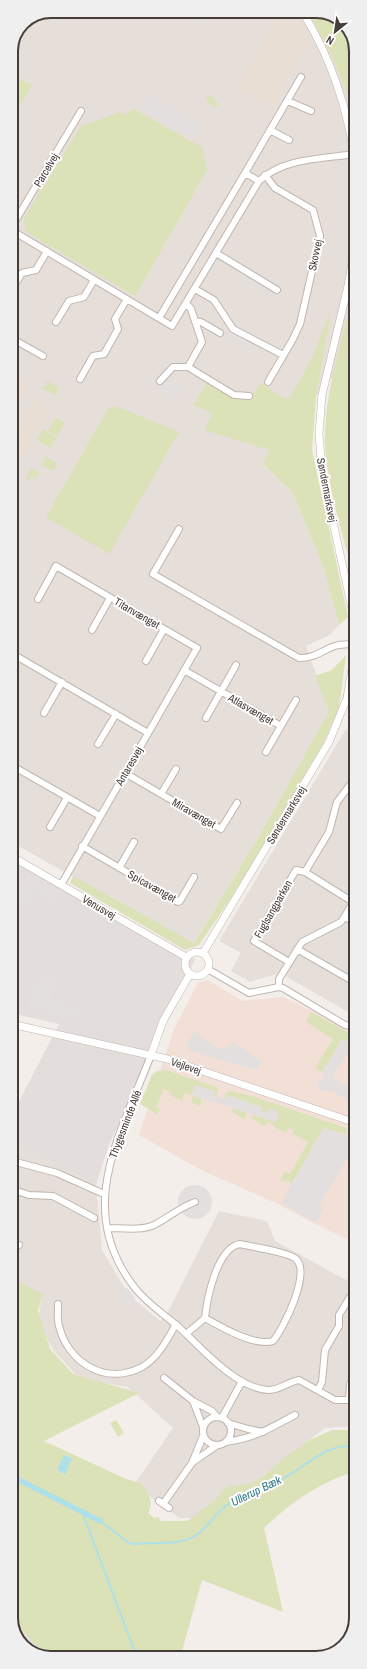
<svg xmlns="http://www.w3.org/2000/svg" width="367" height="1669" font-family="'Archivo Narrow',sans-serif">
<style>
.residential{fill:#e6ded8}
.commercial{fill:#f2e0d7}
.industrial{fill:#e3dddb}
.education{fill:#eadfd5}
.green{fill:#dbe2b7;fill-rule:evenodd}
.parking{fill:#e2dfde}
.water{fill:#ade0e9}
.lines{fill:none;stroke-linecap:round;stroke-linejoin:round}
.stream{stroke:#ade0e9;stroke-width:2}
.minor-casing{stroke:#c0b6b0;stroke-width:8}
.tertiary-casing{stroke:#c0b6b0;stroke-width:8}
.minor{stroke:#fff;stroke-width:6}
.tertiary{stroke:#fff;stroke-width:7}
.labels{text-anchor:middle;dominant-baseline:central;stroke-width:4;stroke-linejoin:round;paint-order:stroke}
.street-label{font-size:11px;fill:#463d39;stroke:#fff}
.water-label{font-size:12px;font-style:italic;fill:#347b88;stroke:#fff}
.rim{fill:none;stroke:#463d39;stroke-width:2}
</style>
<rect width="100%" height="100%" fill="#f3eeea"/>
<!-- residential -->
<path class="residential" d="M51 11H309L334 61 348 96 356 123V281L334 375 316 396 303 420 264 465 293 493 324 569 339 625 330 635 306 646 329 711 259 836 193 944 11 842V51L23 23Z
M346 729 356 734 355 1016 287 977 274 975 250 982 231 971 241 953 219 941Z
M11 1143 96 1185 102 1250 129 1295 160 1321 168 1312 219 1211 267 1221 275 1241 346 1280 356 1264V1426L325 1428 260 1478 195 1518H179L134 1485 173 1428 128 1387 80 1379 54 1351 38 1322 42 1296 11 1281Z
M11 1618 38 1648 39 1654 23 1646 11 1623Z"/>
<!-- commercial -->
<path class="commercial" d="M208 980 242 1001 283 997 356 1032V1243L315 1224 278 1204 201 1170 139 1135 174 1029 198 983Z"/>
<!-- industrial -->
<path class="industrial" d="M11 852 195 959 108 1147 96 1185 11 1143V1117L59 1024 11 1013Z"/>
<!-- education -->
<path class="education" d="M281 11H293L311 43 302 51 287 76 279 93V108L237 89Z
M12 373 17 376 15 379 26 383 22 389 24 391 20 398 16 396 18 399 11 407Z
M36 398 42 401 39 406 50 411 47 416 45 414 44 416 47 418 44 425 39 423V424L41 426 38 433 33 430 35 433 31 440H28L31 442 26 450 23 449 24 452 12 467 11 422 13 420 24 427 23 429 25 430 27 426 23 424 29 417 27 415 31 409 34 408 32 407Z"/>
<!-- green -->
<path class="green" d="M309 11H321L344 23 356 46V123L348 96 334 61Z
M11 74 32 85 11 121Z
M209 94 219 104 214 108 205 99Z
M133 109 202 147 207 170 135 296 26 232 24 218 81 126 121 112 125 115Z
M356 281V586C345 541 327 488 325 443 324 388 345 334 356 281Z
M331 311 316 396 312 450 348 617 339 625 324 569 293 493 264 465 269 450 204 430 213 414 193 405 207 382C223 391 233 402 252 397L260 383 286 399 291 396 311 360Z
M47 381 59 388 55 395 43 389Z
M115 406 179 432 109 554 46 517 108 409Z
M56 417 65 423 57 436 48 431Z
M43 429 57 438 50 448 37 440Z
M46 457 54 461 56 465 54 470H50L41 465Z
M31 468 39 473 35 479 31 476 28 480 26 478Z
M346 655 339 708 323 744 233 895 199 945 185 950 70 883 73 876 194 943 259 836 329 711 315 676 332 670Z
M311 1012 351 1034 347 1041 342 1039 322 1072 315 1068 333 1039 306 1022Z
M166 1070 216 1087 218 1090 216 1096H214L215 1092 195 1085 192 1095 184 1093 182 1101 169 1094V1091L163 1089 161 1096 156 1106 160 1109 157 1114 140 1104 152 1075 157 1071Z
M229 1091 252 1096 346 1128 347 1134 323 1129 291 1185 288 1180 280 1182 284 1171 290 1174 308 1142 293 1134 294 1130 288 1128 286 1133 273 1126V1124L267 1122 265 1126 252 1119 253 1115 276 1122 267 1113 261 1111 262 1107 244 1105V1101L227 1095 226 1100 223 1099 226 1093Z
M193 1096 202 1099 200 1106 191 1102Z
M233 1108 247 1113 245 1120 232 1112Z
M13 1279 43 1294 38 1311 50 1349 73 1374 139 1393 44 1441 126 1479 141 1483C148 1492 154 1502 148 1513L154 1518 158 1517 161 1521H185L189 1520 216 1499 222 1491 231 1486 249 1484 262 1477 287 1456 310 1440 332 1430H356V1471C320 1482 291 1502 264 1528L283 1612 202 1580 180 1658H46L39 1654 38 1648 11 1618V1282ZM65 1455 72 1458 64 1475 57 1470Z
M116 1420 124 1433 118 1437 110 1423Z"/>
<!-- parking -->
<path class="parking" d="M185 11H202L196 22 183 14Z
M148 94 201 125 193 138 140 108Z
M250 266 281 284 273 297 243 279Z
M237 323 263 338 255 350 229 335Z
M113 326 117 328 105 348 100 346Z
M160 373 183 386 176 399 153 385Z
M27 875 62 894 59 899 63 902 60 907 35 892 27 906 11 897V879L22 885Z
M43 972 57 980 51 999 80 1007 76 1022 28 1008 27 998Z
M194 1032 219 1048 230 1047 232 1042 262 1061 257 1070 190 1051 187 1044Z
M343 1039 352 1045 332 1077 354 1091 356 1088V1104L331 1091H322L318 1086V1082L324 1076 322 1072Z
M195 1085 215 1091 214 1096 225 1099 227 1095 244 1101 243 1105 245 1101 262 1107 261 1111 267 1113 269 1108 279 1112 276 1122 192 1095Z
M324 1128 356 1139V1165L346 1160 319 1206 323 1209 316 1223 281 1203Z
M178 1202a17 17 0 1 1 34 0a17 17 0 1 1-34 0Z
M123 1287 128 1289 135 1298 130 1308 116 1300Z"/>
<!-- water -->
<path class="water" d="M64 1455 72 1458 65 1475 57 1470Z
M11 1473 104 1520 100 1524 11 1479Z"/>
<g class="lines">
<!-- stream -->
<path class="stream" d="M83 1514 137 1658
M100 1521 129 1543 134 1544C154 1542 180 1546 197 1535 208 1526 216 1513 227 1505 244 1494 263 1489 280 1480 304 1469 326 1441 356 1447"/>
<defs>
<path id="minor" d="M176 13 177 11
M288 101 311 111
M270 130 289 140
M265 175 275 188 313 210 320 236 300 324 293 339 268 382
M259 181 245 173 301 77
M11 228 81 111
M11 230 172 326 259 181C283 158 322 159 354 154
M216 253 277 290
M195 289 214 300 233 329 283 355
M11 290 22 273 36 270 47 251
M159 318 245 173
M195 321 201 322 220 333
M56 322 69 301 84 297 94 280
M11 338 43 356
M188 367 234 395 249 396
M80 379 93 356 104 354 118 329 115 319 127 299
M160 381 173 367H188L202 342 191 309 186 303
M179 529 153 574 299 658C314 658 320 652 332 647 339 644 347 644 354 644
M38 599 56 566 197 648 61 885
M92 630 110 598
M11 653 148 733
M146 661 164 629
M184 670 281 726
M347 698H356
M44 713 62 682
M206 718 236 665
M98 744 116 714
M266 752 296 700
M11 765 100 816
M125 773 221 829 237 803
M161 794 176 769
M50 827 67 798
M82 846 178 902 180 901 194 877
M119 868 134 842
M305 872 329 832 337 802 356 777
M345 917 356 923
M297 949 356 983
M289 962 254 941 296 870 305 872 353 902
M211 971 249 993 279 987 283 988 345 1025 356 1027
M279 987V979L302 942 341 922 356 898
M151 1055C121 1134 73 1209 135 1288 149 1306 169 1317 184 1332 205 1352 237 1388 268 1390 280 1390 288 1382 299 1380L335 1400H356
M11 1163 16 1162 57 1173 104 1194
M11 1189 29 1195 53 1196 94 1218
M107 1228C121 1228 141 1231 154 1225 168 1218 180 1207 195 1202
M11 1245H19
M58 1304C58 1311 57 1319 59 1326 68 1363 106 1386 142 1367 158 1358 167 1340 176 1324
M186 1334 205 1318C221 1327 255 1347 273 1341 284 1328 311 1273 296 1259 289 1252 252 1247 240 1244 217 1248 207 1298 205 1318
M164 1378 193 1401 212 1411 217 1417
M318 1390 322 1382 325 1350 339 1326V1315L350 1297
M349 1400 350 1384 356 1375
M193 1401 203 1427
M203 1431a14 14 0 1 1 28 0a14 14 0 1 1-28 0Z
M222 1418 242 1381
M228 1423 248 1429 263 1432
M226 1442C258 1437 268 1429 295 1415
M193 1462 216 1446
M159 1501 169 1508
M163 1504 192 1463 203 1436"/>
<path id="tertiary" d="M302 11C332 59 349 113 356 168
M11 856 186 957
M185 964a12 12 0 1 1 24 0a12 12 0 1 1-24 0Z
M203 953 329 742 347 698 354 657V618L322 472 319 433 322 395 348 286 356 240
M11 1024 167 1059 356 1123
M151 1055 163 1021 190 974"/>
</defs>
<!-- minor casing -->
<use href="#minor" class="minor-casing"/>
<!-- tertiary casing -->
<use href="#tertiary" class="tertiary-casing"/>
<!-- minor -->
<use href="#minor" class="minor"/>
<!-- tertiary -->
<use href="#tertiary" class="tertiary"/>
</g>
<g class="labels">
<!-- street labels -->
<g class="street-label">
<text transform="translate(46 170) rotate(-59)">Parcelvej</text>
<text transform="translate(315 255) rotate(-78)">Skovvej</text>
<text transform="translate(327 490) rotate(79)">Søndermarksvej</text>
<text transform="translate(137 613) rotate(30)">Titanvænget</text>
<text transform="translate(251 709) rotate(30)">Atlasvænget</text>
<text transform="translate(129 766) rotate(-60)">Antaresvej</text>
<text transform="translate(194 813) rotate(30)">Miravænget</text>
<text transform="translate(286 815) rotate(-59)">Søndermarksvej</text>
<text transform="translate(152 886) rotate(29)">Spicavænget</text>
<text transform="translate(99 907) rotate(30)">Venusvej</text>
<text transform="translate(273 909) rotate(-60)">Fuglsangparken</text>
<text transform="translate(186 1066) rotate(19)">Vejlevej</text>
<text transform="translate(125 1124) rotate(-69)">Thygesminde Allé</text>
</g>
<!-- water labels -->
<g class="water-label">
<text transform="translate(256 1491) rotate(-26)">Ullerup Bæk</text>
</g>
</g>
<!-- crop -->
<path d="M0 0H367V1669H0ZM51 18H316A33 33 0 0 1 349 51V1618A33 33 0 0 1 316 1651H51A33 33 0 0 1 18 1618V51A33 33 0 0 1 51 18Z" fill="#f0efef" fill-rule="evenodd"/>
<path class="rim" d="M51 18H316A33 33 0 0 1 349 51V1618A33 33 0 0 1 316 1651H51A33 33 0 0 1 18 1618V51A33 33 0 0 1 51 18Z"/>
<!-- north arrow -->
<g transform="translate(335 32) rotate(210)" stroke="#ffffff" stroke-width="3" paint-order="stroke">
<path d="M0-3L7 15L0 10L-7 15Z" fill="#463d39"/>
<text y="-6" font-size="11" font-weight="bold" text-anchor="middle" fill="#463d39">N</text>
</g>
</svg>
